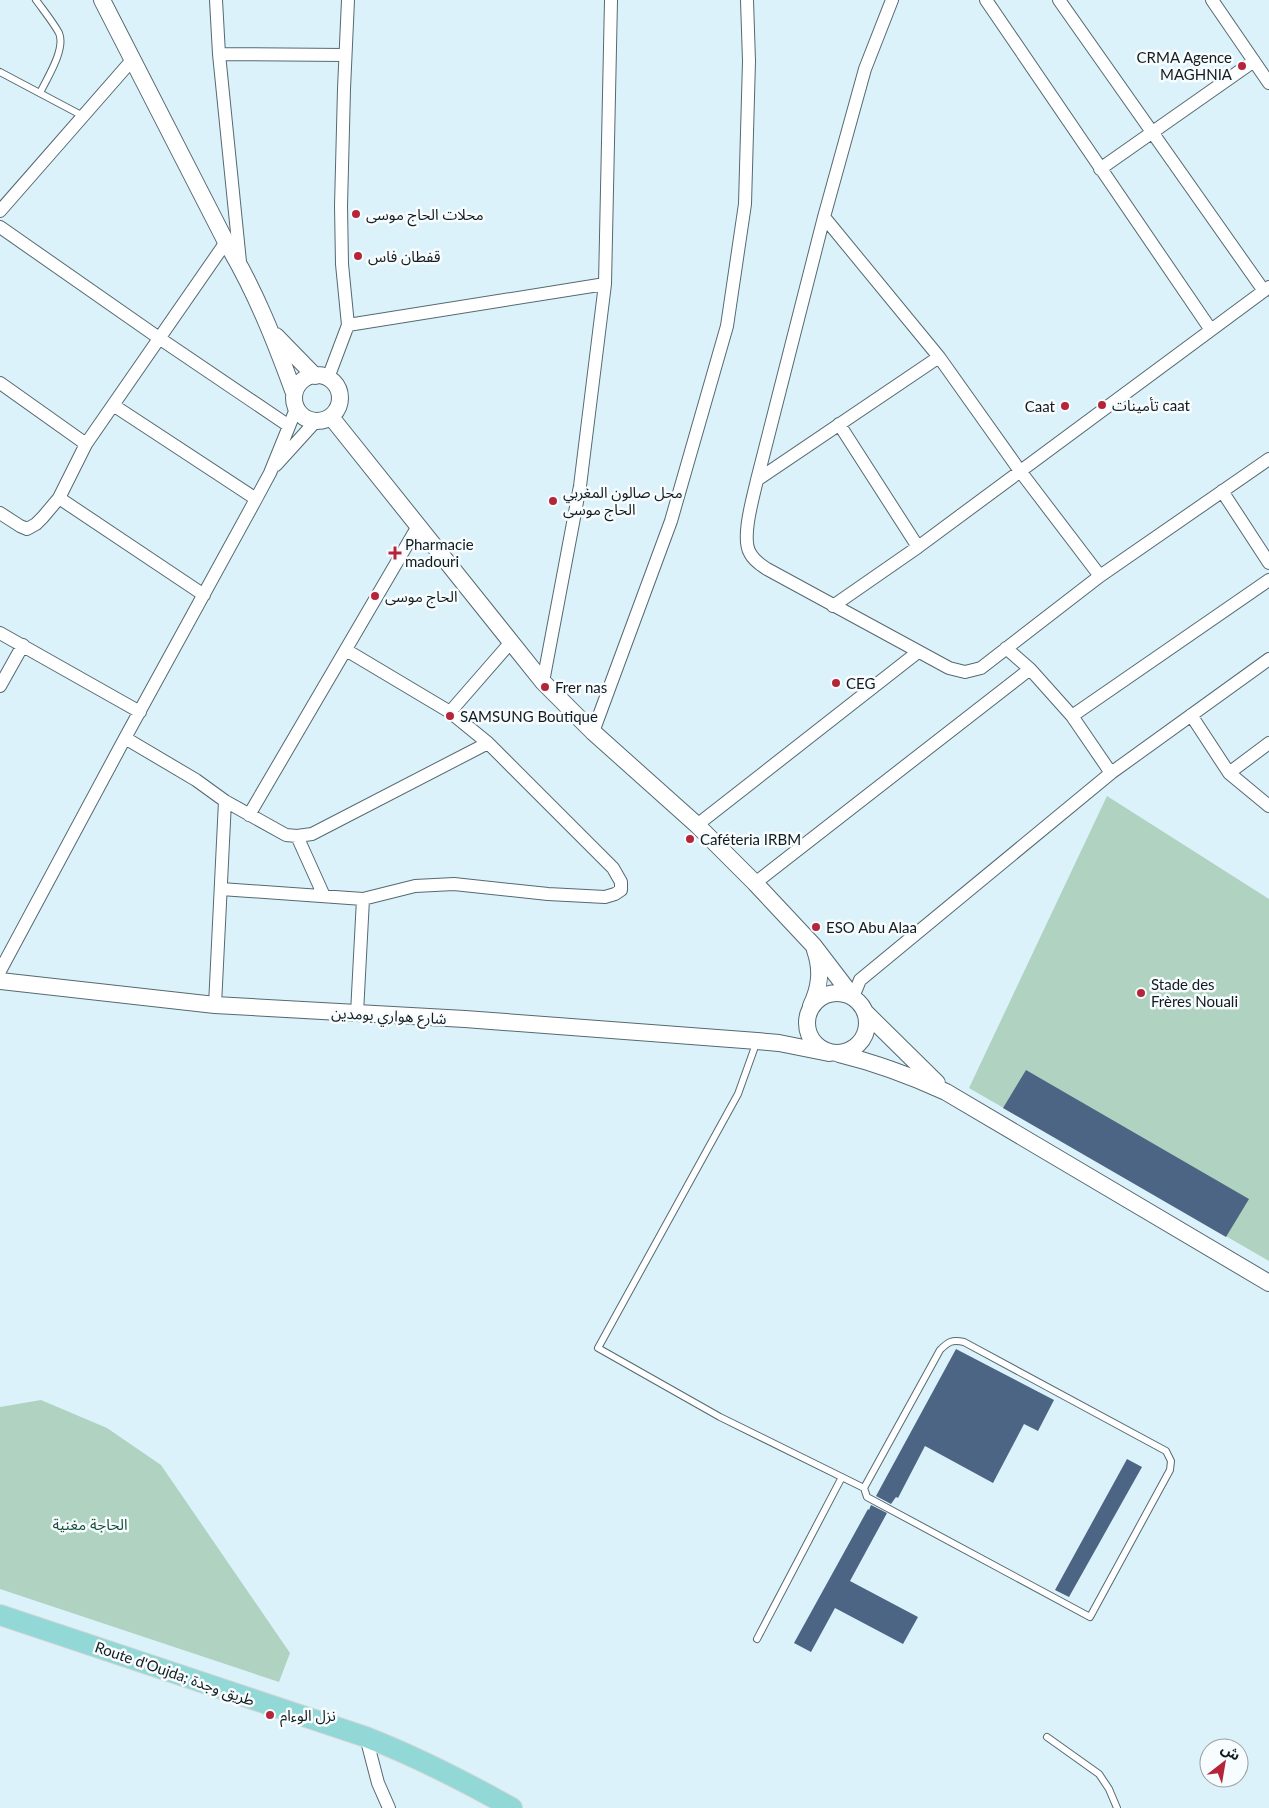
<svg xmlns="http://www.w3.org/2000/svg" width="1269" height="1808" font-family="Lato,'Noto Sans Arabic',sans-serif">
<style>
.green{fill:#b0d2c0}
.building{fill:#4d6584}
.lines{fill:none;stroke-linecap:round;stroke-linejoin:round}
.service-casing{stroke:#556970;stroke-width:8}
.minor-casing{stroke:#556970;stroke-width:14}
.tertiary-casing{stroke:#556970;stroke-width:18}
.primary-casing{stroke:#d5d6d6;stroke-width:22}
.service{stroke:#fff;stroke-width:6}
.minor{stroke:#fff;stroke-width:12}
.tertiary{stroke:#fff;stroke-width:16}
.primary{stroke:#91d8d6;stroke-width:20}
.poi-dot{fill:#b6243a;stroke:#f7fcfe;stroke-width:2}
.labels{text-anchor:middle;dominant-baseline:central;stroke-width:5;stroke-linejoin:round;paint-order:stroke}
.poi-label{font-size:15px;fill:#131b1e;stroke:#f7fcfe;text-anchor:start}
.street-label{font-size:15px;fill:#131b1e;stroke:#f7fcfe}
.park-label{font-size:15px;fill:#174e37;stroke:#f7fcfe}
</style>
<rect width="100%" height="100%" fill="#dcf2fb"/>
<!-- green -->
<path class="green" d="M1107 796 1269 899V1261L969 1088Z
M41 1400 107 1428 161 1465 290 1653 279 1682 0 1589V1407Z"/>
<!-- building -->
<path class="building" d="M1026 1070 1249 1199 1226 1237 1003 1108Z
M956 1349 1054 1400 1038 1431 1024 1424 993 1483 925 1446 898 1498 896 1497 891 1504 876 1496Z
M1127 1459 1142 1467 1069 1597 1055 1590Z
M871 1505 887 1513 850 1581 918 1617 903 1644 835 1608 811 1652 794 1643 868 1509 869 1510Z"/>
<g class="lines">
<defs>
<path id="service" d="M36 0C44 11 53 22 59 33 66 49 47 78 40 93
M0 72 83 116
M757 1041 738 1094 598 1348 720 1417 864 1488 867 1497 1090 1617 1170 1470 1171 1461 1166 1451 964 1342C952 1339 948 1342 940 1350L864 1488
M757 1639 842 1477
M1047 1737 1099 1774 1109 1789 1117 1808"/>
<path id="minor" d="M216 0 219 54 240 262
M892 0 865 69 824 217 757 480C753 498 741 538 750 553 754 561 761 565 767 569L949 668 965 672 981 668 1100 576 1269 459
M986 0 1211 330
M1059 0 1264 291
M1212 0 1269 83
M219 54 345 55
M1100 169 1254 61
M0 211 133 59
M824 217 939 357 1020 471 1100 576
M0 227 159 338 289 426
M348 325 605 284
M328 378 348 325 342 264 341 206 344 89 348 0
M0 383 86 444
M113 405 256 499
M839 424 918 547
M276 465 315 422
M757 480 939 357
M1222 491 1269 563
M59 498 204 595
M0 513 20 526 27 529 36 524 43 517 59 498 86 444 226 242
M833 606 918 547 1269 287
M0 633 140 712
M1006 648 1030 669 1072 716 1111 773 1269 659
M543 682 580 486 605 284 611 0
M0 686 23 645
M450 712 511 642
M1191 715 1229 773 1269 806
M1072 716 1269 580
M593 732 671 521 727 326 745 204 749 61 747 0
M125 738 196 780 225 801 215 1005
M1229 773 1269 743
M225 801 286 835 297 836 312 834 488 743
M249 815 418 526
M697 825 918 652
M297 836 324 896
M755 883 1030 669
M221 889 363 899 415 886 454 884 548 894 605 897 615 894 621 890V882L613 868 488 743 450 712 346 650
M0 971 125 738 256 499 270 473 296 409
M853 997 860 980 1111 773
M357 1013 363 899
M366 1737 378 1783 389 1808"/>
<path id="tertiary" d="M102 0 226 242C255 290 275 341 294 393
M276 336 315 376
M294 398a23 23 0 1 1 46 0a23 23 0 1 1-46 0Z
M331 417 543 682 593 732 697 825 755 883 814 946 853 997
M0 981 215 1005 465 1019 757 1041 779 1043 829 1053
M807 1023a30 30 0 1 1 60 0a30 30 0 1 1-60 0Z
M811 1006C820 987 822 970 815 950
M865 1012 937 1083
M839 1054C876 1063 911 1076 946 1092L1269 1283"/>
<path id="primary" d="M0 1615 366 1737C417 1757 464 1781 512 1808"/>
</defs>
<!-- service casing -->
<use href="#service" class="service-casing"/>
<!-- minor casing -->
<use href="#minor" class="minor-casing"/>
<!-- tertiary casing -->
<use href="#tertiary" class="tertiary-casing"/>
<!-- primary casing -->
<use href="#primary" class="primary-casing"/>
<!-- service -->
<use href="#service" class="service"/>
<!-- minor -->
<use href="#minor" class="minor"/>
<!-- tertiary -->
<use href="#tertiary" class="tertiary"/>
<!-- primary -->
<use href="#primary" class="primary"/>
</g>
<!-- markers -->
<g class="poi-dot">
<circle cx="1242" cy="66" r="5"/>
<circle cx="356" cy="214" r="5"/>
<circle cx="358" cy="256" r="5"/>
<circle cx="1102" cy="405" r="5"/>
<circle cx="1065" cy="406" r="5"/>
<circle cx="553" cy="501" r="5"/>
<path d="M392.5 545.5h5v5h5v5h-5v5h-5v-5h-5v-5h5z"/>
<circle cx="375" cy="596" r="5"/>
<circle cx="836" cy="683" r="5"/>
<circle cx="545" cy="687" r="5"/>
<circle cx="450" cy="716" r="5"/>
<circle cx="690" cy="839" r="5"/>
<circle cx="816" cy="927" r="5"/>
<circle cx="1141" cy="993" r="5"/>
<circle cx="270" cy="1715" r="5"/>
</g>
<g class="labels">
<!-- poi labels -->
<g class="poi-label">
<text x="1232" y="57" text-anchor="end">CRMA Agence<tspan x="1232" dy="17">MAGHNIA</tspan></text>
<text x="366" y="214">محلات الحاج موسى</text>
<text x="368" y="256">قفطان فاس</text>
<text x="1112" y="405">تأمينات caat</text>
<text x="1055" y="406" text-anchor="end">Caat</text>
<text x="563" y="492">محل صالون المغربي<tspan x="563" dy="17">الحاج موسى</tspan></text>
<text x="405" y="544">Pharmacie<tspan x="405" dy="17">madouri</tspan></text>
<text x="385" y="596">الحاج موسى</text>
<text x="846" y="683">CEG</text>
<text x="555" y="687">Frer nas</text>
<text x="460" y="716">SAMSUNG Boutique</text>
<text x="700" y="839">Caféteria IRBM</text>
<text x="826" y="927">ESO Abu Alaa</text>
<text x="1151" y="984">Stade des<tspan x="1151" dy="17">Frères Nouali</tspan></text>
<text x="280" y="1715">نزل الوءام</text>
</g>
<!-- street labels -->
<g class="street-label">
<text transform="translate(389 1015) rotate(3)">شارع هواري بومدين</text>
<text transform="translate(175 1673) rotate(19)">Route d'Oujda; طريق وجدة</text>
</g>
<!-- park labels -->
<g class="park-label">
<text x="90" y="1524">الحاجة مغنية</text>
</g>
</g>
<!-- north arrow -->
<g transform="translate(1224 1763) rotate(31)"><circle r="24" fill="#f7fcfe" stroke="#9ca2a4"/>
<path d="M0-4L9 19L0 12L-9 19Z" fill="#b6243a"/>
<text y="-8" font-size="14" font-weight="bold" text-anchor="middle" fill="#131b1e">ش</text>
</g>
</svg>
